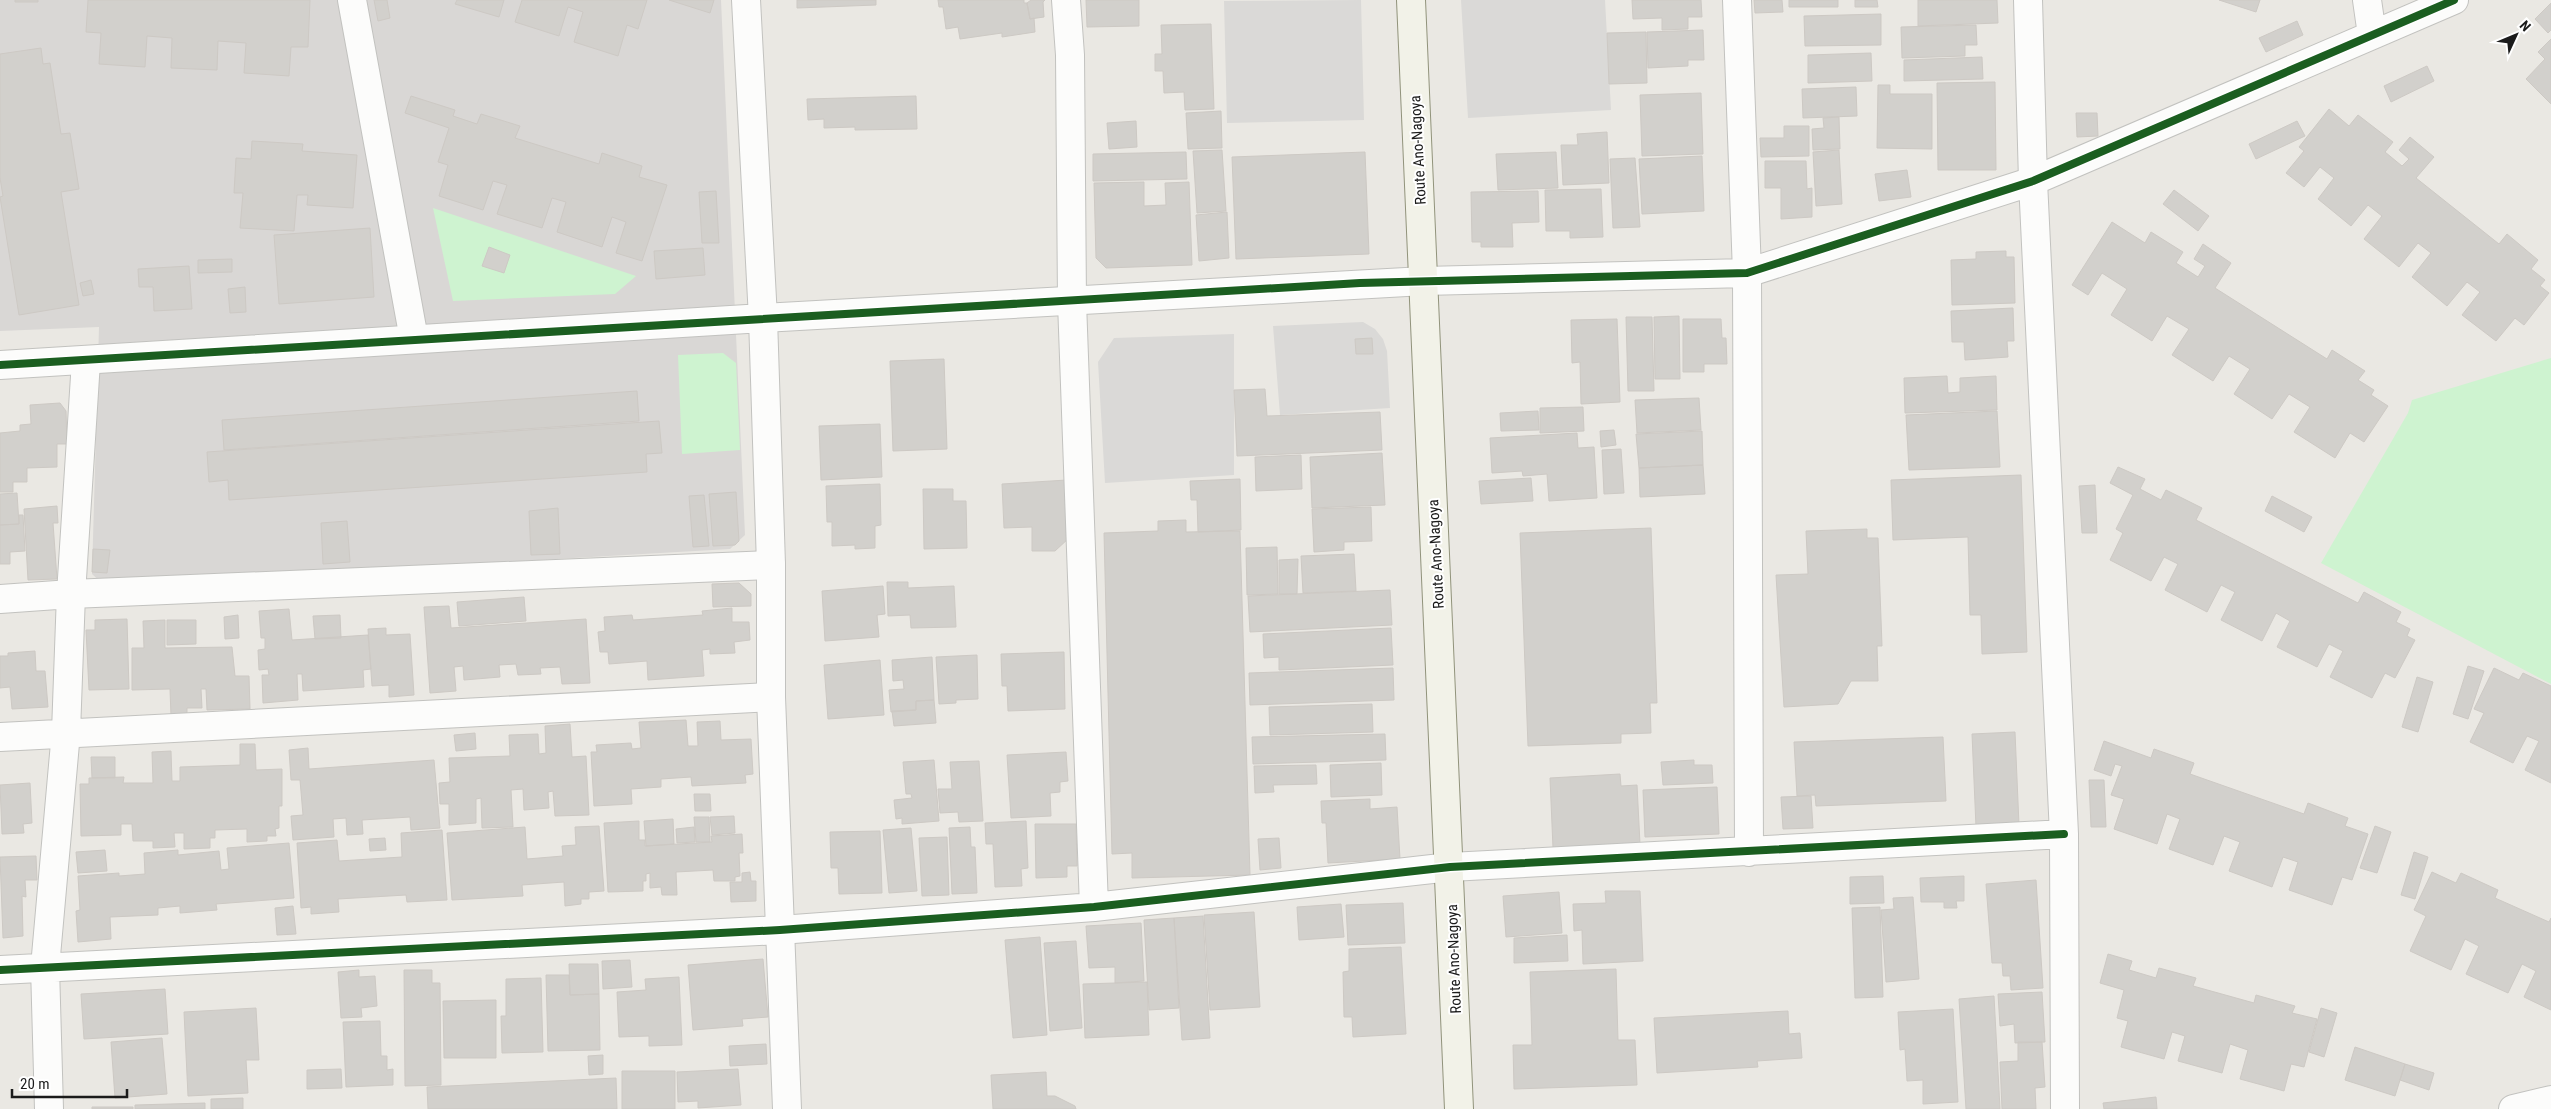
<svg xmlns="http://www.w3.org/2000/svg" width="2551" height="1109" font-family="'Roboto Condensed',sans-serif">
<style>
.residential{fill:#d9d7d5}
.park{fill:#cef3d0}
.parking{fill:#dad9d7}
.building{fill:#d2d0cc;stroke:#cdc9c4}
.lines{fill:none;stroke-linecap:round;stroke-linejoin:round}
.minor-casing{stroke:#c2c2bf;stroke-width:30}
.tertiary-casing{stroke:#c2c2bf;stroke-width:30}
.secondary-casing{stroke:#91937b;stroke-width:30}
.minor{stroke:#fcfcfb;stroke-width:28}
.tertiary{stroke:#fcfcfb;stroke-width:28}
.secondary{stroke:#f2f2e8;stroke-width:28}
.cycleway-casing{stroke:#fff;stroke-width:11}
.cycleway{stroke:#1b5e20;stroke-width:8}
.labels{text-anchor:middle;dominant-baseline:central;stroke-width:4;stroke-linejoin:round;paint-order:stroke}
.street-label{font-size:15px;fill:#1b1b1b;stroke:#fff}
</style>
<rect width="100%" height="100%" fill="#eae8e3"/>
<!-- residential -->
<path class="residential" d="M0 0H721L745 535 730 549 104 585 92 574 99 327 0 331Z"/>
<!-- park -->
<path class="park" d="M433 208 636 276 615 294 453 301Z
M723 353 736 363 740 450 682 454 678 355Z
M2551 358V684L2321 563 2408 413 2412 400Z"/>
<!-- parking -->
<path class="parking" d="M1361 0 1364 120 1227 123 1224 1Z
M1461 0H1605L1611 110 1468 118Z
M1363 322 1375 329 1383 339 1387 351 1390 408 1280 415 1273 326Z
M1234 334V475L1105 483 1098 362 1114 338Z"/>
<!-- building -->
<path class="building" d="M15 0H38V2H15Z
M88 0H310L308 47H291L289 76 244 73 246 43 218 41 217 70 171 68 172 38 147 36 145 67 99 64 101 33 86 32Z
M374 0H387L390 18 378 21Z
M457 0H504L499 17 455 4Z
M522 0H647L638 29 627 25 618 56 574 42 583 12 568 7 559 36 515 22Z
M669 0H714L710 13Z
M797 0H876V5L797 8Z
M938 0H1024V3H1027L1030 19 1034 18 1035 32 1002 37V33L960 39 958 27 946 29 943 7H939Z
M1031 0H1045L1043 2 1044 17 1030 19 1027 3Z
M1086 0H1139V26L1087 27Z
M1632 0H1701L1702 17H1688V29L1662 30V18L1633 19Z
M1754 0H1782L1783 12 1755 13Z
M1789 0H1838V7H1789Z
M1855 0H1877L1878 7H1855Z
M1918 0H1997L1998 23 1918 26Z
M2219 0H2260L2256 12Z
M2551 3V30L2548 33 2535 19Z
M1881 14V45L1805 46 1804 16Z
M2297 21 2303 35 2266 52 2259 38Z
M1211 24 1214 109 1185 110 1184 92 1164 93 1163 71H1155V54H1162L1161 25Z
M1976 25 1977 45H1965V56L1902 58 1901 27Z
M1703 30 1704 60H1688V66L1648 68 1647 32Z
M1646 32 1647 83 1609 84 1607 33Z
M2551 39V104L2526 79 2545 59 2538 52Z
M41 48 43 64 50 63 61 134 70 133 79 189 61 192 79 305 19 315 0 197 3 196 0 178V54Z
M1871 53 1872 81 1808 83V55Z
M1982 57 1983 79 1904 81V60Z
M2427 66 2434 81 2391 102 2384 86Z
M1995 82 1996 170H1938L1937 83Z
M1878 85H1890V94H1932V149L1877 148Z
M1856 87 1857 116 1803 118 1802 89Z
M1701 93 1703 154 1642 156 1640 95Z
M411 96 455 110 453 116 477 124 481 114 520 126 515 138 599 164 602 153 642 166 639 177 667 185 642 261 616 253 626 222 612 217 602 247 557 232 566 202 552 198 542 228 497 214 507 185 493 181 483 210 439 196 448 165 438 162 449 128 405 113Z
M916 96 917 129 855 130V127L824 128V119L808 120 807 99Z
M2329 109 2349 126 2358 115 2393 142 2385 152 2402 166 2409 159 2399 150 2410 137 2434 157 2416 178 2499 244 2507 234 2538 260 2531 269 2545 280 2540 286 2549 293 2524 325 2515 318 2496 341 2462 315 2480 292 2467 282 2447 306 2412 277 2431 253 2418 243 2399 267 2364 239 2382 216 2368 205 2351 226 2318 199 2334 178 2320 167 2304 187 2286 173 2304 151 2299 147Z
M1221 111 1222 148 1188 149 1186 113Z
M2076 113H2097L2098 136 2077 137Z
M1839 117 1840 149 1813 150 1812 129 1824 128 1823 118Z
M1136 121 1137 147 1109 149 1107 123Z
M2297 121 2305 136 2256 159 2249 144Z
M1784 126H1809V156L1761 157 1760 138H1784Z
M1607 132 1609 183 1563 185 1561 145H1578L1577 134Z
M252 141 303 144 302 151 357 155 353 208 307 205 308 195H297L294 231 240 228 243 193H234L236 158 251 159Z
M1222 150 1226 211 1197 213 1193 151Z
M1839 150 1842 204 1816 206 1813 152Z
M1186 152 1187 179 1093 181V154Z
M1365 152 1369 254 1236 259 1232 157Z
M1556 152 1558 188 1498 190 1496 154Z
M1702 156 1704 211 1642 214 1639 159Z
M1635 158 1640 227 1613 228 1610 159Z
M1765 161H1806L1807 189 1812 188V217L1781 219V188H1765Z
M1907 170 1911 197 1879 201 1875 174Z
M1144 182V206L1166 205 1165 183 1189 182 1192 265 1106 268 1096 258 1094 183Z
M1601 189 1603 237 1570 238V231H1546L1545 190Z
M2174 190 2209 216 2198 231 2163 204Z
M716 191 719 243H702L699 192Z
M1538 191 1539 222 1512 223 1513 247H1481V242H1472L1471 192Z
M1227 212 1229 258 1199 261 1196 215Z
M2112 222 2145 243 2151 232 2183 252 2176 263 2198 277 2205 266 2194 259 2203 244 2231 263 2215 288 2327 359 2332 350 2365 371 2358 380 2374 390 2371 395 2388 406 2364 442 2350 433 2335 458 2294 432 2310 407 2289 394 2272 419 2234 394 2250 369 2229 356 2213 381 2172 355 2189 329 2167 316 2152 341 2111 315 2127 289 2102 273 2088 295 2072 285Z
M370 228 374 297 279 304 274 235Z
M489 247 510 255 504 273 482 266Z
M703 248 705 275 656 279 654 251Z
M2006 251V257H2014L2015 303 1952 305 1951 260 1976 259V252Z
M232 259V272L198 273V260Z
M189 266 192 309 154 311 153 287H139L138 269Z
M91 280 94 294 83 296 80 283Z
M245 287 246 312 230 313 228 289Z
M2013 308 2014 341H2007L2008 357 1965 360 1964 342H1952L1951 311Z
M1679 316 1680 379H1655L1654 317Z
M1626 317H1652L1654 391H1628Z
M1617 319 1620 402 1581 404 1580 362 1572 363 1571 320Z
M1683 319H1721L1722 338H1726L1727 364H1704V372H1683Z
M1372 338 1373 354H1356L1355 339Z
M944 359 947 449 893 451 890 361Z
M1947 376 1948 393 1960 392V378L1996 376 1997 410 1905 413 1904 378Z
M1265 389 1267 416 1380 412 1382 450 1237 456 1234 390Z
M637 391 639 421 224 450 222 420Z
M1699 398 1701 430 1637 433 1635 400Z
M60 403 66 411 67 444H57V467L27 468V482H13V492H0V433L20 431V425L31 424 30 405Z
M1583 407 1584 431 1540 433V408Z
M1538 411 1539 430 1501 431 1500 413Z
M1997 411 2000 467 1909 470 1906 415Z
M659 421 662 453 646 454 647 472 229 500 228 480 209 482 207 452Z
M880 424 882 477 821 480 819 426Z
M1614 430 1616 445 1601 447 1600 431Z
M1702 431 1703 465 1639 468 1636 434Z
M1577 433 1578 448 1594 447 1597 498 1549 501 1547 474 1523 476 1522 471 1492 473 1490 438Z
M1621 449 1624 493 1604 494 1602 450Z
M1382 453 1385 505 1312 508 1310 457Z
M1301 455 1302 489 1256 491 1255 457Z
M1703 465 1705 494 1640 497 1639 468Z
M2118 467 2145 479 2140 489 2161 500 2166 490 2202 508 2196 520 2358 603 2364 592 2401 612 2396 622 2410 629 2407 636 2415 640 2395 678 2385 673 2372 698 2330 677 2343 651 2329 644 2317 667 2277 647 2290 621 2276 613 2262 641 2221 620 2235 592 2221 585 2207 612 2165 590 2178 564 2164 557 2151 581 2110 560 2123 533 2116 529 2133 495 2110 483Z
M2021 475 2027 652 1982 654 1981 615H1970L1968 537 1893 540 1891 480Z
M1531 478 1533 501 1481 504 1479 481Z
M1240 479 1241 530 1198 532 1197 500H1191L1190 481Z
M1067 480 1069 538 1055 551H1032V527L1004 528 1002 484Z
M880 484 881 525 875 526V548L855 549V545L832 546V522H827L826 486Z
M2095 485 2097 533H2082L2079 486Z
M923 489H953V501H966L967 548 924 549Z
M736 492 739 541 735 545 713 546 709 494Z
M17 493 19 524 0 525V494Z
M704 495 709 546 693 547 689 496Z
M2272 496 2312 517 2304 532 2265 511Z
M57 506 58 523H53L57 579 28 580 24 509Z
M1371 507 1372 541 1344 542V550L1314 552 1312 509Z
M558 508 560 554 531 555 529 511Z
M19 515H23L25 551 10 552V564H0V525L19 524Z
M1186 520V532L1240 531 1250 875 1132 878V853L1112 854 1104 533 1158 531V521Z
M347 521 350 562 323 564 321 523Z
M1651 528 1657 703H1650L1651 733 1621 734V743L1528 746 1520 533Z
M1867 529V538H1878L1882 646H1877L1878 681H1851L1838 704 1784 707 1776 575 1808 574 1806 531Z
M1277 547 1278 594 1247 595 1246 548Z
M93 549 110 550 107 573 92 572Z
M1354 554 1356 591 1303 593 1301 556Z
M1298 559 1297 594H1279V560Z
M887 582H908V588L954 586 956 627 911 628 910 615 888 616Z
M739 583 751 594V606L713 607 712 584Z
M883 586 885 614 877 615 879 637 825 641 822 591Z
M1390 590 1392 625 1250 632 1248 596Z
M524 597 526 621 459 626 457 602Z
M449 606 451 628 586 619 590 683 562 684 560 667 540 668 541 674 518 675 516 664 499 665 500 677 464 680 463 666 454 667 456 691 430 693 424 607Z
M732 608V622H749L750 640 734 642 735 653 710 654V649L702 650 704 676 648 680 647 661 609 664 608 652H600L598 632 605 631 604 617 632 615 633 620 703 615 702 611Z
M289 609 292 640 368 635 371 669 363 670 364 687 303 691 302 674H297L298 700 263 703 262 675H269L268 669 259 670 258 650 265 649V638H261L259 611Z
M238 615 239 638 225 639 224 617Z
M340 615 341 638 315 639 313 616Z
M127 619 129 689 89 690 86 630H95V620Z
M165 620V648L232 647 235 676H249L250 709 207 710 206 689H201L202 708H187V716H171L170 689 132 690V648H144L143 621Z
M167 620H196V644L167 645Z
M386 628V635L410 634 414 695 389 697V685L372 686 368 629Z
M1391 628 1393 665 1279 670V657L1264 658 1263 634Z
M35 651 36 671H45L48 707 12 709 10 687 0 688V656H8V653Z
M1064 652 1065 709 1008 711 1007 686H1002L1001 654Z
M977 655 978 699 956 700V703L939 704 936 657Z
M932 657 934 700 916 701V710L891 712 889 690 904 689 903 680 893 681 892 660Z
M880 660 884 715 828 719 824 665Z
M2468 666 2484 671 2468 719 2453 714Z
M1393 668 1394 700 1250 705 1249 673Z
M2494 668 2519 680 2523 673 2551 686V783L2525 770 2539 741 2527 736 2513 763 2470 742 2484 713 2474 709Z
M2417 677 2433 682 2418 732 2402 727Z
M934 700 936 723 894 726 892 711 916 710V701Z
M1372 704 1373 732 1270 735 1269 707Z
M686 720 688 746H698L697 722 720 721 721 740 751 739 753 774 745 775 746 783 692 786 691 777 661 779V787L631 789 632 804 594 806 591 752H597L596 745 631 743 632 749 641 748 639 722Z
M570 724 572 757 586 756 589 815 555 816 553 791 548 792 549 808 524 810 523 789 511 790 513 827 482 828 481 798 476 799V823L449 825V804H440L439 783 450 782 449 758 510 756 509 735 538 734 539 754 546 753 545 726Z
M2015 732 2019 825 1976 827 1972 734Z
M475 733 476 749 456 751 454 735Z
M1385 734 1386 760 1253 764 1252 737Z
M1943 737 1946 801 1816 806 1815 795 1797 796 1794 742Z
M2104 741 2151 758 2154 749 2194 763 2190 774 2304 814 2308 803 2348 818 2345 826 2368 834 2352 880 2342 877 2332 905 2289 890 2298 862 2283 857 2272 887 2229 871 2240 842 2224 836 2213 865 2169 849 2180 819 2167 814 2157 844 2114 829 2124 799 2111 795 2122 766 2115 764 2111 776 2094 770Z
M240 744H255L256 770 282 769V806H279V828L275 829 276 836H267V841L247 842V829L215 830V838H210V848L184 849V833H174L175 847 153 848V841H133L132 824H121V835L81 836 80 784H89V778L124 777 123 783H153L152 752 171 751 172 781H180V767L240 765Z
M308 748 309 769 434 760 440 828 411 830 410 817 362 820 363 834 347 835 346 818 333 819 334 837 293 840 291 816 303 815 300 780H291L289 750Z
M1066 752 1068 781 1060 782V792L1050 793 1051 816 1011 818 1007 755Z
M91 757H115V778H92Z
M934 760 939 821 902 824V818L896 819 894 800 912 798 911 794H906L903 762Z
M1694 760V765H1712L1713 783 1663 785 1661 762Z
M979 761 983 821 959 822 958 812 940 813 938 789H952L950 762Z
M1381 763 1382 795 1331 797 1330 765Z
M1316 765 1317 784 1273 785 1274 792 1255 793 1254 766Z
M1620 774 1621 786 1637 785 1640 844 1553 848 1550 778Z
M2089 780H2104L2106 827H2091Z
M30 783 32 823 23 824 24 833 2 834 0 785Z
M1717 787 1719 834 1645 837 1643 790Z
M694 794H710L711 811H695Z
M1811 796 1813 828 1783 829 1781 797Z
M1370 799V809L1397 807 1400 859 1328 863 1326 823H1322L1321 801Z
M734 816 735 833 712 835 710 817Z
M694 817H709L710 842H696Z
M673 819 674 844 646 846 644 821Z
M639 821V840H645V846L712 842 711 836 742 834 743 853H739L740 876 735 877V881H714L713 870 676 872 677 895H662L661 887 650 888V873L646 874V881H643V891L608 892 604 823Z
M1026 821 1028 868 1021 869 1022 886 995 887 993 844H986L985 823Z
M1035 824H1076L1077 866H1067V877L1036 878Z
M599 826 604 891 589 892V899H581V904L565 906 564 882 522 885 523 896 452 900 447 833 525 827 527 859 563 856 562 846 576 845 575 827Z
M2375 826 2391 832 2377 873 2360 868Z
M694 827 695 842 677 843 676 829Z
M970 827 971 847H975L977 893 952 894 949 828Z
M911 828 917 891 889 893 883 830Z
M442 830 447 900 407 902 406 895 338 899 339 912 311 914V907L301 908 297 843 337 840 339 861 402 857 401 833Z
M880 831 882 893 839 894 838 868H831L830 832Z
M947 837 949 895 922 896 919 838Z
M385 838 386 850 370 851 369 839Z
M1279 838 1281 868 1260 870 1258 839Z
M289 843 294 898 216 904 217 910 180 913V906L158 908V915L110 917 111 939 78 942 76 911 80 910 78 876 119 873V876L145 874 144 853 178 850V855L219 851 221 870 229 869 227 848Z
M105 850 107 871 78 873 76 852Z
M2414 852 2428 857 2415 899 2401 895Z
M36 856 37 880H25L26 897 22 896 23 936 3 938 0 857Z
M750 872 751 881H756V901L731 902 730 882H742V873Z
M2432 872 2456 883 2461 873 2498 890 2495 898 2549 922 2551 918V1010L2524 997 2536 971 2522 964 2508 993 2466 974 2479 946 2465 939 2451 970 2410 951 2426 916 2414 910Z
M1883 876 1884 903 1850 904V877Z
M1964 876V901H1956L1957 908H1944V902H1921L1920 878Z
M2036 880 2043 988 2011 990 2010 976H2003L2002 963H1992L1986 884Z
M1605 891H1640L1643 961 1583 964 1582 930 1574 931 1573 904 1606 903Z
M1559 892 1562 933 1506 937 1503 896Z
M1913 897 1919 979 1886 982 1881 910 1894 909 1893 898Z
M1403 903 1405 943 1348 945 1346 905Z
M1341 904 1344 937 1299 940 1297 907Z
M293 906 296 934 277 935 275 908Z
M1880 907 1883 997 1855 998 1852 908Z
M1254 912 1260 1007 1210 1010 1204 915Z
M1203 916 1210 1038 1182 1040 1174 918Z
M1174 918 1179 1008 1149 1010 1144 920Z
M1141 923 1144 981 1115 983V967L1089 968 1086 926Z
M1567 935 1568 961 1514 963V938Z
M1040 937 1047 1035 1013 1038 1005 940Z
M1076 941 1082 1028 1050 1031 1044 943Z
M1401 947 1406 1034 1353 1037 1352 1017H1344L1343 972 1349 971V949Z
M2108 954 2132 961 2129 970 2156 978 2159 968 2196 978 2193 986 2254 1003 2256 995 2295 1006 2292 1013 2317 1019 2304 1067 2291 1064 2284 1091 2240 1079 2248 1050 2230 1044 2222 1073 2178 1061 2185 1036 2172 1032 2164 1059 2121 1047 2128 1021 2117 1018 2124 990 2100 983Z
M763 959 768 1017 742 1019 743 1026 693 1030 688 965Z
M630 960 632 987 603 989 602 961Z
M569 964H598L599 994 570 995Z
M1616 969 1618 1040H1635L1637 1085 1514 1089 1513 1045H1532L1530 972Z
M359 970V977L375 976 377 1006 361 1008 362 1017 341 1018 338 972Z
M404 970H432V983H440L441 1085 405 1086Z
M546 975H569L570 995 599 994 600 1050 548 1051Z
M679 977 682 1045 649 1046V1036L619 1037 617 992 646 990 645 979Z
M541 978 543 1052 502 1053 501 1016H506V979Z
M1147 982 1149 1035 1085 1038 1083 984Z
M165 989 168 1034 84 1039 81 994Z
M2042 992 2045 1042 2015 1043 2014 1024 2000 1026 1998 994Z
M1994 996 2000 1109H1966L1959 999Z
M496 1000V1058H444L443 1001Z
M256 1008 259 1060H246L248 1093 188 1096 184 1012Z
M2321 1008 2337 1013 2324 1057 2309 1052Z
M1953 1009 1958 1102 1923 1104V1080L1907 1081 1905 1049 1900 1050 1898 1012Z
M1788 1011 1789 1034 1800 1033 1802 1058 1757 1061 1758 1067 1657 1073 1654 1018Z
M380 1021 381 1056H387V1070L393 1069V1085L346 1087 343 1022Z
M162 1038 167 1094 115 1098 111 1042Z
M2018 1042H2042L2045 1087 2035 1088 2036 1109H2002L2000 1062 2018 1061Z
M766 1044 767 1064 730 1066 729 1046Z
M2355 1047 2405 1064 2395 1096 2345 1080Z
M603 1055V1074L589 1075 588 1056Z
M2405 1064 2434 1073 2429 1090 2400 1080Z
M341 1069 342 1088 307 1089V1070Z
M738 1069 741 1105 698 1108V1101L678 1102 677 1072Z
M622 1071H675V1109H622Z
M1046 1072 1047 1096H1055L1075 1106 1076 1109H993L991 1075Z
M616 1078 617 1109H428L427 1087Z
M2156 1097 2157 1109H2104L2103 1103Z
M243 1098V1109H211V1099Z
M205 1103V1109H135V1105Z
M92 1107H133V1109H92Z"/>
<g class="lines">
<defs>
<path id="minor" d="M352 0 414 339
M1066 0 1070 55 1072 302 1094 907
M1737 0 1747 273 1749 852
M2028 0 2033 181 2064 834 2065 1109
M2367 0 2372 35
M1424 281 1747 273 2033 181 2454 0
M0 599 71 594 771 565
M0 737 771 697
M0 970 780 930 1094 907 1450 867 2064 834
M49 1109 45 967 66 732 71 594 86 361"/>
<path id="tertiary" d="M746 0 763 318 771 565V697L787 1109
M0 365 763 318 1424 281
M2513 1109 2551 1100"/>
<path id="secondary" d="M1411 0 1459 1109"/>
</defs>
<!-- minor casing -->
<use href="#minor" class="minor-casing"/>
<!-- tertiary casing -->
<use href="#tertiary" class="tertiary-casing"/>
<!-- secondary casing -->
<use href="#secondary" class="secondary-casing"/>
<!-- minor -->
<use href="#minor" class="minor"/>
<!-- tertiary -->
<use href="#tertiary" class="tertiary"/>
<!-- secondary -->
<use href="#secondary" class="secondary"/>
<defs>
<path id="cycleway" d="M0 365 1360 283 1747 273 2033 181 2454 0
M0 970 780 930 1094 907 1450 867 2064 834"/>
</defs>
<!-- cycleway casing -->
<use href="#cycleway" class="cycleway-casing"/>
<!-- cycleway -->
<use href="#cycleway" class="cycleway"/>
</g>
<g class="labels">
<!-- street labels -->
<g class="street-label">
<text transform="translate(1418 150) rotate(-93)">Route Ano-Nagoya</text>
<text transform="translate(1436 554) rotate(-93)">Route Ano-Nagoya</text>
<text transform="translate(1454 959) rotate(-92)">Route Ano-Nagoya</text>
</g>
</g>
<!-- north arrow -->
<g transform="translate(2516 35) rotate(46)" stroke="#ffffff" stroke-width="4" paint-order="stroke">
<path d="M0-4L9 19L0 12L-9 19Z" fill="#1b1b1b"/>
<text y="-8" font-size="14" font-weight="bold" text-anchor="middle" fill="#1b1b1b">N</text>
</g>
<!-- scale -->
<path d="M12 1089v8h115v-8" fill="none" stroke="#1b1b1b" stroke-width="2.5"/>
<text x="20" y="1089" font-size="15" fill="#1b1b1b" stroke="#ffffff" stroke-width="4" paint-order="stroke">20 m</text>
</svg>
